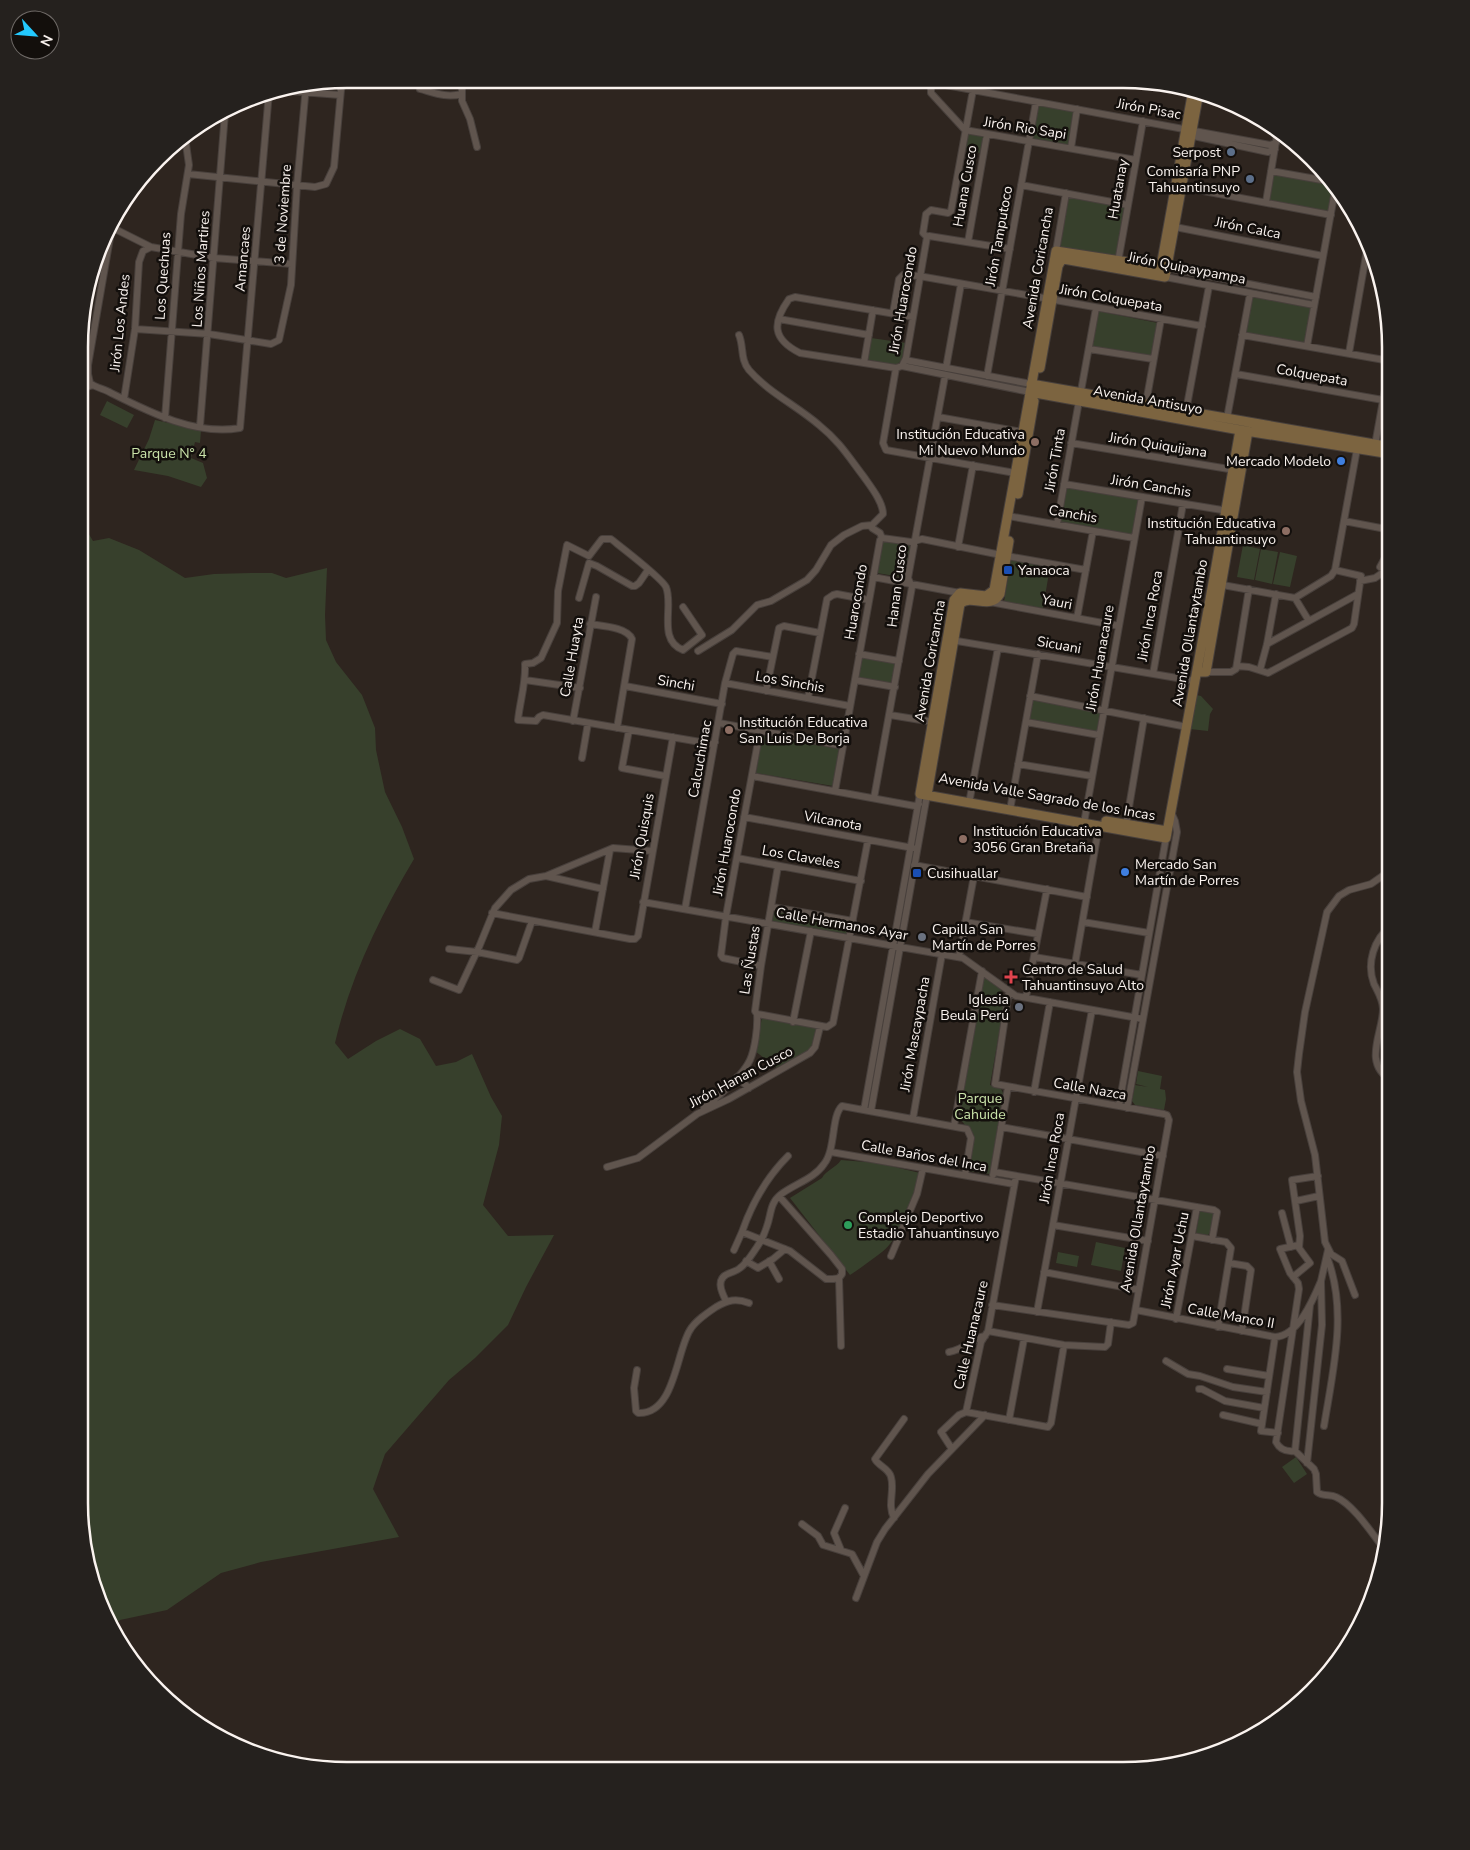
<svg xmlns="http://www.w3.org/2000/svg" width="1470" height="1850" font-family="'Nunito Sans',sans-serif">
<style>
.green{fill:#37402c}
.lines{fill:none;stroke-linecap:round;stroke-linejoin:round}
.street-casing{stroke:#48403c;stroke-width:8}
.secondary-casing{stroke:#48403c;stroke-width:11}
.street{stroke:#60554e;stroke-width:6}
.secondary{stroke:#7c6440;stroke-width:9}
.service-dot{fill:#5c6f8a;stroke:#130f0c;stroke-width:2}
.education-dot{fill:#8d6e63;stroke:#130f0c;stroke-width:2}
.shop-dot{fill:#3f7fe0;stroke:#130f0c;stroke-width:2}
.transit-dot{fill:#1a4fb4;stroke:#130f0c;stroke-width:2}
.worship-dot{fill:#6b7280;stroke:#130f0c;stroke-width:2}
.health-dot{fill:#e0444e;stroke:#130f0c;stroke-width:2}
.leisure-dot{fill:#2e9e5b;stroke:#130f0c;stroke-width:2}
.labels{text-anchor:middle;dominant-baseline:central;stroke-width:5;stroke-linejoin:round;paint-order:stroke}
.street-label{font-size:14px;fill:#faf3ef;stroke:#130f0c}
.poi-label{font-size:14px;fill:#faf3ef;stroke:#130f0c;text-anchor:start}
.park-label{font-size:14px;fill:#c9e2a9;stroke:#130f0c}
.rim{fill:none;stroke:#faf3ef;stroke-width:2.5}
</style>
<rect width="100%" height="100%" fill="#2e251f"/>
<!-- green -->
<path class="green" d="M1038 105 1075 111 1069 145 1031 139Z
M967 133 984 136 981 153 964 150Z
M1273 173 1334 184 1329 213 1268 201Z
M1068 197 1126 207 1116 259 1059 249Z
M1252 296 1312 307 1305 343 1245 333Z
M1097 311 1158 323 1152 357 1091 347Z
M871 338 906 343C904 353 904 360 896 365L869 360 867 358Z
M107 401 134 415 127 428 100 415Z
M155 420 201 430 200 443 195 442 191 458 203 463 207 478 201 487 168 476 134 470 149 439Z
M1065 486 1140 498 1133 537 1058 523Z
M81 502H83L81 521 93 541 109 538 139 550 185 578 214 574 251 573H272L286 578 327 568 325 615 326 640 336 662 362 695 375 728 376 750 385 792 402 827 414 859C380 916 350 978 335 1043L348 1059 376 1041 400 1029 420 1039 436 1066 456 1062 472 1054 491 1097 502 1116 499 1145 483 1205 508 1236 554 1235 526 1287 508 1325 475 1358 449 1380 385 1454 373 1489 399 1537 261 1562 221 1573 167 1610 120 1620 111 1628 88 1573 79 1504Z
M885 541 913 546 907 578 877 573 882 543Z
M1243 545 1260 549 1254 580 1237 577Z
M1261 549 1278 552 1272 584 1255 580Z
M1280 552 1297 556 1290 587 1273 584Z
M1011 560 1050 567 1043 608 1004 602Z
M861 657 897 663 893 685 858 679Z
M1196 695 1201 696 1213 709 1210 714 1208 731 1190 729Z
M1032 698 1101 711 1096 737 1028 725Z
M762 736 839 749 833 786 756 773Z
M773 909 851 922 849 936 771 923Z
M987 978 1000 988 1005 999 990 1085 1001 1089 1003 1093 990 1174 968 1171 974 1135 968 1126 965 1125 958 1116 983 979Z
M762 1018 818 1028 812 1048 809 1051 778 1069 755 1051Z
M1138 1071 1162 1076 1160 1089 1165 1090 1166 1099 1164 1110 1135 1105 1132 1101 1135 1085 1148 1087 1136 1084Z
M841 1160 878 1163 920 1173C915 1194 900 1239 882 1252 871 1260 861 1268 850 1275L790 1198 822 1178C826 1170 836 1168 841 1160Z
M1200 1211 1214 1213 1210 1232 1208 1235 1196 1233Z
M1096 1242 1125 1248 1121 1271 1091 1265Z
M1058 1252 1079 1256 1077 1267 1056 1263Z
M1296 1457 1307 1474 1294 1483 1282 1467Z"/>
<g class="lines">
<defs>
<path id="street" d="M462 79V101L470 119 477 147
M420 89C435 93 446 98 462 94
M276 90 340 95
M1189 135 1268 152 1275 149
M1071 148 1077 109
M1136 160 965 130 931 93V87L935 83 1270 145 1276 143
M1271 171 1333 182
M188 174 315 187 326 184 334 167 342 79
M1021 185 1128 205
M1182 187 1331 215
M1266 202 1278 129
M114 215 88 365V374L90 383C96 388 105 389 111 393 149 412 196 436 240 428L269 92
M1170 226 1323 256
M111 227 151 247
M927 237 929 236 1010 249
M968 242 987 134
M1056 251 1066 193
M1118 262 1143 121
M1167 268 1316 297
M1165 277 1314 305
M893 313 899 279 903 275 919 276 1202 326
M779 319 869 335
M135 329 209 334 271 344 279 340 291 285 297 185 306 86
M739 335C744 347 740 359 749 370 768 392 797 406 819 425 840 442 848 456 864 477 871 487 883 502 883 514L872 525V528L880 533 882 538
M1242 335 1390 361
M1307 346 1336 185
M1089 349 1153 359
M1349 353 1368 244
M905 360 1031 384
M864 363 873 310
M902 366 1030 392
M896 368 902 366 906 358 927 237 923 233 926 214 931 210 948 213 951 211 973 90
M896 368 800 353C772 339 772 323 789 299L795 297 913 317
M896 368 883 443 886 450 1015 473
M946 368 961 284
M1236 374 1383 400
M987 376 1036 102
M81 389 93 385
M1081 391 1096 308
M124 399 135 329 139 262 143 251 151 247 214 258 292 264
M1146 403 1161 319
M1186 411 1209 286
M938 417 1022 432
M165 418 181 214 189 165 185 137
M1227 418 1250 294
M200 426 225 113
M1071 443 1235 470
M1375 445 1391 356
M81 471H82
M1064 484 1228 511
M1008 516 1134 538
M1344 521 1391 530
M1057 524 1079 401
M958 547 973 465
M1007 556 1086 570
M1380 567 1391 547
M873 577 960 593
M1360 581 1375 578 1391 567
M1217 584 1295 598 1331 576 1335 570 1357 449
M579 598 589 563 597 566 632 586H635L639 583 648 570
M1295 598 1309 621
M990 602 1119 626
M683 607 702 635 683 650C657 640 674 606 666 587 662 578 621 547 611 539H602L589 556 567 545 558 591 557 623 541 658 533 663 525 664C526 683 520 701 518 720L536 721 539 717 543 715 712 744 715 742
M1077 618 1093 531
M590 624C602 626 627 627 632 639L617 728
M951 640 1195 681
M1267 644 1358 594
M698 651 732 630 757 605 771 601 807 580 816 570 831 545 844 535 862 526 872 525
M859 654 899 661
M1237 666 1249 667 1268 673 1352 628 1354 624 1361 576 1335 570
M1260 670 1267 644 1276 594
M1206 672H1231L1236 669 1249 589
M1153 674 1183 504
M525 680 580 688
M855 680 895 687
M725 683 850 706
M625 686 722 704
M766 691 779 628 784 626 820 633
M1030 696 1187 727
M808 698 827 599 833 595 837 594 869 600
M890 715 933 722
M573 721 596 597
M1026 722 1099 735
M719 723 843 746
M629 730 622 768 665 776
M760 731 726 916 721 955 723 958 761 966
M582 758 588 723
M1018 764 1092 776
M752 776 915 806 919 804
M835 791 880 540 882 538 911 542 922 539 1001 555
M874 798 912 587 908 578 945 376
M970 798 998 648
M1010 810 1038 654
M744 817 913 848
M1084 823 1142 497
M1126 825 1144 718
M737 858 861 881
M914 865 1087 897
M778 866 761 966 755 1011 757 1014 763 1015 827 1027 833 1023 868 840
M546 876 603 889
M643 902 963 958 1016 996 1143 1019
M772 907 853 921
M685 909 725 683 733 654 736 651 773 657
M492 913 630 939H635L638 936 673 737
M965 922 1038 934
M1083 922 1149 933
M595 932 610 850
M449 949 477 952 517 960 519 958 532 921
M959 957 974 876
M1034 957 1142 975
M1075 964 1099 826
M433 980 459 990 479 947 495 908 511 890 529 879 546 876 613 848 652 851
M1026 997 1047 889
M793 1022 811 931
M737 1077 749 1088
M1391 1080C1362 1063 1383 1033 1383 1009 1383 1000 1378 992 1374 984 1366 963 1374 939 1391 926
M1034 1092 1050 1002
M1119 1106 1166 838
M704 1108C719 1096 742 1077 750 1060 755 1049 758 1026 757 1014
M1127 1108 1177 832 1175 821 1171 812
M864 1110 920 794
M871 1111 927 795
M913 1118 942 954
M954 1126 982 971
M1001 1127 1163 1156
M831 1152 1014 1184
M788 1156C766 1178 752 1203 742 1232L790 1251 826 1279H833L839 1278
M607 1167 638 1158 697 1114 729 1099 810 1053 815 1047 820 1027
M994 1172 1214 1210 1217 1212 1212 1240
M993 1175 1008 1087
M1391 1192V1183
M779 1196 831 1255 842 1269V1274L839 1278 841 1346
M1296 1201 1319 1196
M1282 1213 1291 1247
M1053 1225 1148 1241
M1192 1236 1226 1242 1231 1248 1218 1327
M734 1250 742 1232
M891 1256 917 1194 923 1168
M746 1261 758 1268 773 1259 785 1249
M769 1261 779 1279
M1229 1263 1247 1266 1251 1270 1242 1331
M1044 1272 1139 1290
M1293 1277 1310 1263 1299 1248 1300 1236 1292 1180 1318 1176
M1355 1295 1342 1261 1331 1254 1325 1242 1315 1155 1301 1101 1297 1072 1299 1054 1305 1012 1327 912 1339 896 1349 890 1371 884 1391 870
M726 1301C721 1291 715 1278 730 1273 734 1271 737 1271 740 1268 747 1263 752 1254 757 1247 761 1241 765 1233 767 1226 771 1215 770 1203 780 1195 794 1184 814 1179 824 1164 836 1149 831 1116 842 1106L967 1129 971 1138 965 1175
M992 1305 1129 1325 1133 1323 1169 1120 1167 1115 1164 1114 995 1084 1009 991
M1310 1305 1295 1451 1314 1469 1316 1474 1317 1492C1323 1497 1330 1494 1336 1497 1354 1505 1373 1535 1385 1550
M1136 1310 1275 1337C1298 1336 1313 1300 1321 1281
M1037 1312 1092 1010
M1176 1319 1197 1207
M988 1331 1064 1345 1105 1347 1108 1344 1111 1322
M1275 1337 1261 1431 1278 1433
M949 1352C966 1349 970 1339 985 1336
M1166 1361 1188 1374 1200 1376 1233 1387 1267 1392
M1227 1369 1269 1376
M637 1370 634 1388 636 1411 638 1413C675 1415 676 1352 690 1330 695 1321 707 1313 716 1307 728 1300 736 1298 749 1303
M1199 1389H1202L1225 1401 1264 1408
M966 1412 981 1342 988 1331 1016 1176
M966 1412 1048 1427 1051 1423 1064 1345
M1223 1415 1262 1424
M1009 1420 1024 1339
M1324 1426C1333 1370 1348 1311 1327 1257
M952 1449 941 1432 959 1415 966 1412
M1295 1451C1287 1452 1280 1450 1276 1442L1299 1289 1298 1283 1290 1273 1280 1249 1299 1245
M1307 1463 1322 1325 1321 1281 1328 1250
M894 1518C887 1504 895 1491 891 1477 889 1468 878 1466 875 1459L904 1419
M802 1524 818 1536 823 1545 852 1554 864 1576
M841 1550 834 1533 845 1508
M856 1598 877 1542 885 1529 928 1474 985 1415"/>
<path id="secondary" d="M1058 258 1165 277 1199 92
M1167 268 1056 251 994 590 986 596 960 593 954 600 920 794 1166 838 1213 583 1240 430
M1160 272 1193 90
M1040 368 1058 266 1062 259
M1031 384 1391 447
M1030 392 1240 430 1391 454
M1018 494 1034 401
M1197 672H1206L1248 431
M927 795 960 604C972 593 990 611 1000 594L1009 541
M1106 821 1167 831"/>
</defs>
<!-- street casing -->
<use href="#street" class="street-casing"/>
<!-- secondary casing -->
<use href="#secondary" class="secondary-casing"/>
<!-- street -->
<use href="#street" class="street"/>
<!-- secondary -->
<use href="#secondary" class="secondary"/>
</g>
<!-- markers -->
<g class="service-dot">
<circle cx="1231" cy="152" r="5"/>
<circle cx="1250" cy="179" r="5"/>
</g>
<g class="education-dot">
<circle cx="1035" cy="442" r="5"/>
<circle cx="1286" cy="531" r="5"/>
<circle cx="729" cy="730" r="5"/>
<circle cx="963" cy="839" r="5"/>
</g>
<g class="shop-dot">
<circle cx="1341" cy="461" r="5"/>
<circle cx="1125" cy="872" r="5"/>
</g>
<g class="transit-dot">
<rect x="1003" y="565" width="10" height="10" rx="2.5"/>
<rect x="912" y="868" width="10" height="10" rx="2.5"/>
</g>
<g class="worship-dot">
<circle cx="922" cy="937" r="5"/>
<circle cx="1019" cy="1007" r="5"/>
</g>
<path class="health-dot" d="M1008.5 969.5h5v5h5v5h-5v5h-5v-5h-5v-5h5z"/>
<circle class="leisure-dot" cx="848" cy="1225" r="5"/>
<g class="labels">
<!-- street labels -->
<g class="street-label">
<text transform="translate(1149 109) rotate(10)">Jirón Pisac</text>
<text transform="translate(1025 128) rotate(9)">Jirón Rio Sapi</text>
<text transform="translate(965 186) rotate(-80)">Huana Cusco</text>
<text transform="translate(1118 189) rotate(-80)">Huatanay</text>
<text transform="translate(283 214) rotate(-86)">3 de Noviembre</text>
<text transform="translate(1248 228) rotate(11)">Jirón Calca</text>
<text transform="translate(999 236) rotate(-80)">Jirón Tamputoco</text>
<text transform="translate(243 259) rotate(-85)">Amancaes</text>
<text transform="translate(1038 268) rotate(-80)">Avenida Coricancha</text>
<text transform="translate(1187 268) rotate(11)">Jirón Quipaypampa</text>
<text transform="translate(201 269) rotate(-86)">Los Niños Martires</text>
<text transform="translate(163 276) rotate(-86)">Los Quechuas</text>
<text transform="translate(1111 298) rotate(10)">Jirón Colquepata</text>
<text transform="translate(903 300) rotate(-80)">Jirón Huarocondo</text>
<text transform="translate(120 323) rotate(-84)">Jirón Los Andes</text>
<text transform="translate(1312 375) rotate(10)">Colquepata</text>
<text transform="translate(1148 400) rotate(10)">Avenida Antisuyo</text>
<text transform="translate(1158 445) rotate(9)">Jirón Quiquijana</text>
<text transform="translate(1055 460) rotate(-80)">Jirón Tinta</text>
<text transform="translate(1151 486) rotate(9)">Jirón Canchis</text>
<text transform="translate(1073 514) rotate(10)">Canchis</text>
<text transform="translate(897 586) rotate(-83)">Hanan Cusco</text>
<text transform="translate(856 602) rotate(-80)">Huarocondo</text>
<text transform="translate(1057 602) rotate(11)">Yauri</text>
<text transform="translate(1150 616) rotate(-80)">Jirón Inca Roca</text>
<text transform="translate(1190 633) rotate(-80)">Avenida Ollantaytambo</text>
<text transform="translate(1059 645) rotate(10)">Sicuani</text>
<text transform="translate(572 657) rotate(-80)">Calle Huayta</text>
<text transform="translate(1100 658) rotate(-80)">Jirón Huanacaure</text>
<text transform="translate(930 661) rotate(-80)">Avenida Coricancha</text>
<text transform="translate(790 682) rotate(10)">Los Sinchis</text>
<text transform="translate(676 683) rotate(10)">Sinchi</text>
<text transform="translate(700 759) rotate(-80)">Calcuchimac</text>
<text transform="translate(1047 797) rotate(10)">Avenida Valle Sagrado de los Incas</text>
<text transform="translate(833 821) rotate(10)">Vilcanota</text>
<text transform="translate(642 836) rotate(-80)">Jirón Quisquis</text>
<text transform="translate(727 842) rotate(-80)">Jirón Huarocondo</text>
<text transform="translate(801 857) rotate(10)">Los Claveles</text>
<text transform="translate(842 924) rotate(10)">Calle Hermanos Ayar</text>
<text transform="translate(750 960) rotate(-81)">Las Ñustas</text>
<text transform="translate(915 1034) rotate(-80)">Jirón Mascaypacha</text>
<text transform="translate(741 1077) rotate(-28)">Jirón Hanan Cusco</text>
<text transform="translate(1090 1089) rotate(10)">Calle Nazca</text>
<text transform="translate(924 1156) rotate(10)">Calle Baños del Inca</text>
<text transform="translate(1052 1158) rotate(-80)">Jirón Inca Roca</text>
<text transform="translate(1138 1219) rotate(-80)">Avenida Ollantaytambo</text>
<text transform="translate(1175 1260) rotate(-79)">Jirón Ayar Uchu</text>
<text transform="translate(1231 1316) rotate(10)">Calle Manco II</text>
<text transform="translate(971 1335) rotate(-77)">Calle Huanacaure</text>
</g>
<!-- poi labels -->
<g class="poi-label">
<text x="1221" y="152" text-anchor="end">Serpost</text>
<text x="1240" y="171" text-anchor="end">Comisaría PNP<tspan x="1240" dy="16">Tahuantinsuyo</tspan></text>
<text x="1025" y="434" text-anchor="end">Institución Educativa<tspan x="1025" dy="16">Mi Nuevo Mundo</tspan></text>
<text x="1331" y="461" text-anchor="end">Mercado Modelo</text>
<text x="1276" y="523" text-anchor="end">Institución Educativa<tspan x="1276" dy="16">Tahuantinsuyo</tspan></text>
<text x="1018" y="570">Yanaoca</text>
<text x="739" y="722">Institución Educativa<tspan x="739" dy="16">San Luis De Borja</tspan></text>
<text x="973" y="831">Institución Educativa<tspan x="973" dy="16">3056 Gran Bretaña</tspan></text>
<text x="1135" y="864">Mercado San<tspan x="1135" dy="16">Martín de Porres</tspan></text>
<text x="927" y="873">Cusihuallar</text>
<text x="932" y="929">Capilla San<tspan x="932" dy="16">Martín de Porres</tspan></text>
<text x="1022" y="969">Centro de Salud<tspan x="1022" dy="16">Tahuantinsuyo Alto</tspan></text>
<text x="1009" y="999" text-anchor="end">Iglesia<tspan x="1009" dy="16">Beula Perú</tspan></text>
<text x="858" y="1217">Complejo Deportivo<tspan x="858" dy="16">Estadio Tahuantinsuyo</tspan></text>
</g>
<!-- park labels -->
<g class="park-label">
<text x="169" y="453">Parque N° 4</text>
<text x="980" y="1098">Parque<tspan x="980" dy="16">Cahuide</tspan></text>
</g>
</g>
<!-- crop -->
<path d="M0 0H1470V1850H0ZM347 88H1123A259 259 0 0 1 1382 347V1503A259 259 0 0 1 1123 1762H347A259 259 0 0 1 88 1503V347A259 259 0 0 1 347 88Z" fill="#25211e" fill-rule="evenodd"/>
<path class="rim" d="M347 88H1123A259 259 0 0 1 1382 347V1503A259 259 0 0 1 1123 1762H347A259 259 0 0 1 88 1503V347A259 259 0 0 1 347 88Z"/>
<!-- north arrow -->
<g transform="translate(35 35) rotate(116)"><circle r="24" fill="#130f0c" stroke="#6f6a67"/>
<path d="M0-4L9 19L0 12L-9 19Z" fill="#23c9fe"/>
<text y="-8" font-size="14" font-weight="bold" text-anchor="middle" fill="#faf3ef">N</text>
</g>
</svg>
